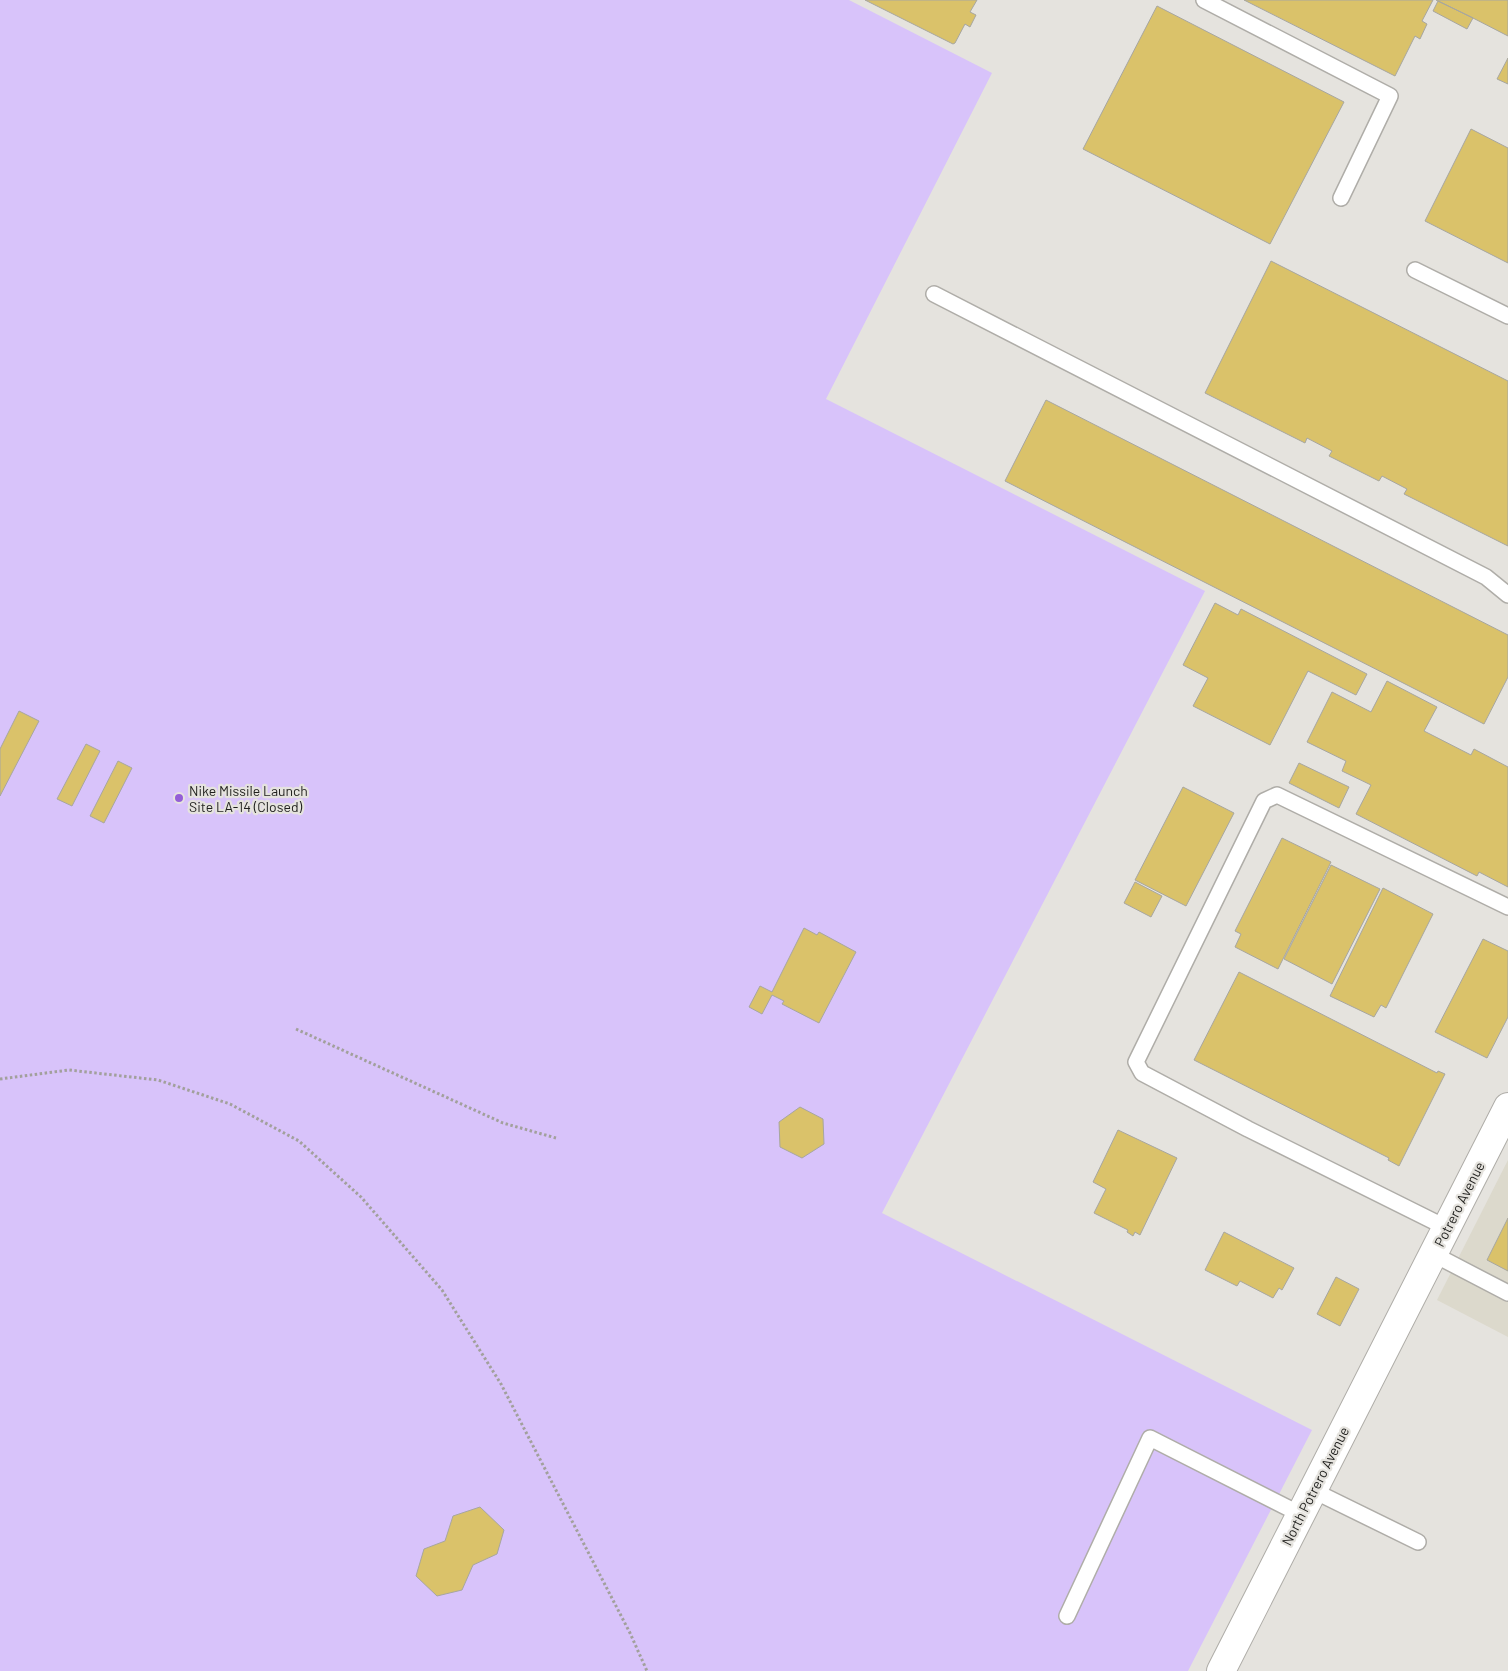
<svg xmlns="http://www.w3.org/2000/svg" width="1508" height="1671" font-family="Barlow,sans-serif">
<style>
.built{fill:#dcd9cc}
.green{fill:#d8c3fa}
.building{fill:#dac26a;stroke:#a7a6a0}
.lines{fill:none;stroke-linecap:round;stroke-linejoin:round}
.service-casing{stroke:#afada8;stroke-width:18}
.tertiary-casing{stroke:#afada8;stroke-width:30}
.path{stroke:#a2a09c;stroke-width:3;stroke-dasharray:2.5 2.5;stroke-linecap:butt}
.service{stroke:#fff;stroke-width:15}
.tertiary{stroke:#fff;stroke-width:28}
.poi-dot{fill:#945ed7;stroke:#e5e3de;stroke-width:2}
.labels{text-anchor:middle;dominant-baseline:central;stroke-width:4.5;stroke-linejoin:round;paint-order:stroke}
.poi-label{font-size:14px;fill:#1f1f1d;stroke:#e5e3de;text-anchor:start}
.street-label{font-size:14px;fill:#1f1f1d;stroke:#e5e3de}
</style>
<rect width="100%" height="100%" fill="#e5e3de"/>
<!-- built -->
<path class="built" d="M1508 1160V1337L1437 1300Z"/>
<!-- green -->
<path class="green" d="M0 0H849L992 73 826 399 1205 591 882 1213 1312 1430 1188 1671H0Z"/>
<!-- building -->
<path class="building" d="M865 0H977L970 12 976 15 970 27 965 24 955 43 953 44Z
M1244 0H1433L1422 21 1427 24 1420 39 1415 36 1395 76Z
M1436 0H1508V36L1473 18Z
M1438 1 1473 18 1467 29 1433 11Z
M1157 6 1344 102 1270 244 1083 149Z
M1508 58V84L1497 79Z
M1471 129 1508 148V263L1425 221Z
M1271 261 1508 381V546L1404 494 1407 489 1382 476 1379 481 1329 456 1332 451 1307 438 1305 443 1205 393Z
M1046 400 1508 635V677L1484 724 1005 481Z
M1215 603 1238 615 1241 609 1367 674 1356 695 1308 671 1270 745 1193 706 1208 678 1183 665Z
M1387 681 1437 707 1424 731 1471 755 1474 749 1508 767V887L1479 872 1477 876 1356 814 1371 785 1342 771 1346 761 1307 742 1332 692 1371 712Z
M19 711 39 721 0 796V749Z
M86 744 100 751 72 806 57 799Z
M118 761 132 768 104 823 90 816Z
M1299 763 1349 787 1339 808 1289 783Z
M1183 787 1234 813 1186 906 1135 880Z
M1282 838 1331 862 1278 969 1235 947 1241 934 1235 931Z
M1331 865 1380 889 1332 984 1284 959Z
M1135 882 1162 896 1151 917 1124 903Z
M1383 888 1433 914 1386 1008 1381 1005 1374 1017 1330 996Z
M804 928 817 935 819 932 856 952 819 1023 782 1004 784 1001 772 995 762 1014 749 1007 760 986 772 992Z
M1483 939 1508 951V1017L1487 1058 1435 1032Z
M1239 972 1437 1073 1438 1071 1445 1074 1399 1166 1388 1160 1389 1158 1194 1060Z
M800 1107 823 1119 824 1144 802 1158 780 1147 779 1122Z
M1118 1130 1177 1158 1140 1235 1135 1232 1133 1236 1127 1232 1128 1230 1094 1213 1106 1189 1093 1182Z
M1508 1218V1271L1487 1260Z
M1224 1232 1294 1268 1282 1290 1279 1288 1273 1298 1240 1281 1237 1286 1205 1270Z
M1336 1277 1359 1289 1340 1326 1317 1314Z
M480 1507 504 1530 497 1554 473 1565 462 1590 437 1596 416 1576 424 1549 445 1541 453 1516Z"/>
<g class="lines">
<defs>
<path id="service" d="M1204 0 1390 96 1341 198
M1415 270 1508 316
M934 294 1486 577 1508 595
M1447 1228 1248 1129 1142 1073 1136 1062 1264 801 1277 795 1508 907
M1433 1254 1508 1293
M1312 1490 1418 1542
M1067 1616 1150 1438 1300 1514"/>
<path id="tertiary" d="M1221 1671 1508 1107"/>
</defs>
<!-- service casing -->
<use href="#service" class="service-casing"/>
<!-- tertiary casing -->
<use href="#tertiary" class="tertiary-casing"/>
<!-- path -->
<path class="path" d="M296 1029 503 1123 556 1138
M0 1079 69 1070 158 1080 230 1104 299 1141 361 1197 442 1290 501 1384 630 1633 647 1671"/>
<!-- service -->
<use href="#service" class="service"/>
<!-- tertiary -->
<use href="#tertiary" class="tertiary"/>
</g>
<!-- markers -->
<circle class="poi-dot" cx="179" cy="798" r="5"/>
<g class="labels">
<!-- poi labels -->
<g class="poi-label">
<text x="189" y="790">Nike Missile Launch<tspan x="189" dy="16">Site LA-14 (Closed)</tspan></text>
</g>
<!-- street labels -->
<g class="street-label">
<text transform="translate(1459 1204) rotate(-63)">Potrero Avenue</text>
<text transform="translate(1315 1486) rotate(-63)">North Potrero Avenue</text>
</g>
</g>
</svg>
